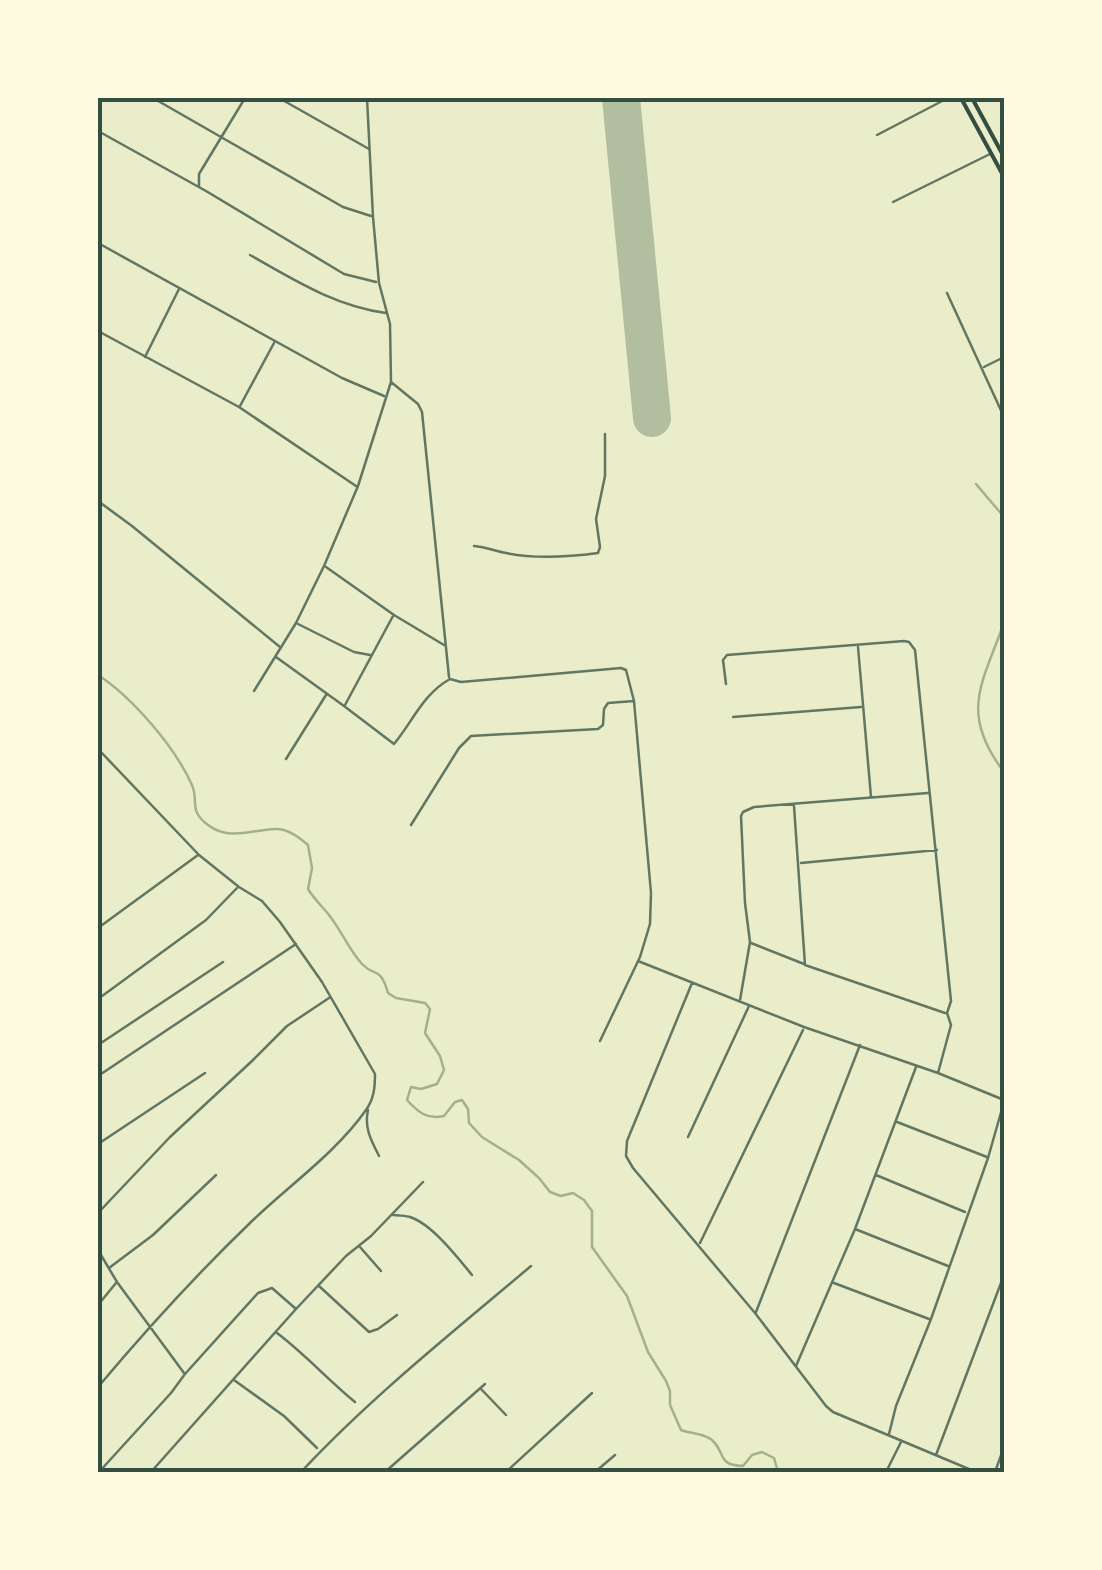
<svg xmlns="http://www.w3.org/2000/svg" width="1102" height="1570" font-family="Overpass,sans-serif">
<style>
.lines{fill:none;stroke-linecap:round;stroke-linejoin:round}
.stream{stroke:#a3b18a;stroke-width:2.5}
.runway{stroke:#b2bea0;stroke-width:38}
.minor{stroke:#617663;stroke-width:2.5}
.secondary{stroke:#344e41;stroke-width:4}
.neatline{fill:none;stroke:#344e41;stroke-width:4}
</style>
<rect width="100%" height="100%" fill="#e9edc9"/>
<g class="lines">
<!-- stream -->
<path class="stream" d="M976 484 1004 517
M1004 623C982 684 959 713 1004 772
M98 675C132 697 175 747 192 785 199 801 188 810 208 825 229 841 251 830 275 829 287 828 299 837 308 845L312 868 308 889C314 899 322 906 329 915 341 930 349 950 362 964 375 978 380 965 388 993L396 998 425 1003 430 1009 425 1033 440 1056 444 1070 437 1084 421 1089 411 1087 407 1100C418 1112 427 1120 444 1116L455 1102 462 1100 468 1109 469 1123 482 1137 519 1160 539 1178 550 1192 561 1196 573 1193 584 1200 592 1211V1247L627 1296 648 1352 666 1381 670 1391V1405L681 1430C691 1434 705 1433 713 1441 726 1454 717 1465 743 1466L752 1455 762 1452 774 1458 778 1472"/>
<!-- runway -->
<path class="runway" d="M621 98 652 418"/>
<!-- minor -->
<path class="minor" d="M153 98 343 207 371 216
M279 98 369 149
M98 131 206 191 344 274 376 282
M877 135 948 98
M199 186V174L245 98
M893 202 990 154
M98 243 342 378 384 396
M250 255C294 280 335 306 386 313
M947 293 1004 417
M98 331 239 407 356 486
M145 357 179 289
M984 367 1004 357
M391 382 418 404 422 412 449 677
M240 406 274 343
M98 501 132 526 280 647
M474 546C486 547 495 551 506 553 535 559 568 557 598 553L600 547 596 519 605 476V434
M326 567 394 615 444 645
M298 624 354 652 370 655
M858 647 871 797
M276 657 344 706 394 744C413 721 423 694 450 679L461 682 621 668 626 670 634 701 651 893 650 924 640 957 600 1041
M726 684 723 660 727 655 904 641 909 642 915 650 951 1001 947 1013 951 1025 938 1073
M254 691 296 623 324 566 358 486 391 382 390 324 379 283 373 217 367 98
M345 705 393 616
M733 717 861 707
M286 759 326 695
M794 806 805 965 945 1013
M411 825 459 748 471 736 598 729 603 725 604 709 608 703 634 701
M801 863 937 850
M98 928 198 855
M751 943 804 964
M638 961 804 1027 938 1073 1004 1100
M692 983 627 1141 626 1156 633 1168 755 1313 826 1406 833 1412 976 1472
M98 999 206 920 237 888
M740 1000 750 942 745 903 741 816 743 812 754 807 928 793
M98 1045 223 962
M98 1076 296 944
M368 1110C364 1128 371 1140 379 1156
M897 1122 987 1157
M688 1137 749 1006
M98 1144 205 1073
M876 1175 965 1212
M98 1213 170 1137 252 1061 287 1026 329 998
M393 1215C395 1215 407 1216 410 1217 432 1224 458 1258 472 1275
M855 1229 948 1266
M700 1243 803 1030
M360 1247 381 1271
M98 1250 117 1282 184 1373
M109 1268 153 1235 216 1175
M834 1283 929 1319
M319 1286 369 1332 378 1329 397 1315
M98 1305 116 1283
M756 1312 860 1045
M277 1333C305 1354 328 1380 355 1402
M796 1366 855 1229 916 1067
M234 1380 284 1416 317 1448
M98 1387C146 1330 196 1275 250 1223 288 1186 335 1154 366 1110 374 1099 375 1087 375 1074L322 982 280 922 262 901 239 887 199 855 100 751
M481 1389 506 1415
M889 1434 896 1406 931 1319 988 1158 1004 1102
M936 1455 1004 1275
M99 1472 171 1393 185 1374 258 1293 272 1288 296 1309
M151 1472 296 1309 346 1256 371 1236 423 1182
M301 1472C371 1397 453 1332 531 1266
M385 1472 485 1384
M506 1472 592 1393
M595 1472 615 1455
M886 1472 901 1442
M995 1472 1004 1447"/>
<!-- secondary -->
<path class="secondary" d="M961 98 1004 177
M972 98 1004 157"/>
</g>
<!-- border -->
<rect width="1102" height="1570" fill="none" stroke="#fefae0" stroke-width="200"/>
<rect x="100" y="100" width="902" height="1370" class="neatline"/>
</svg>
